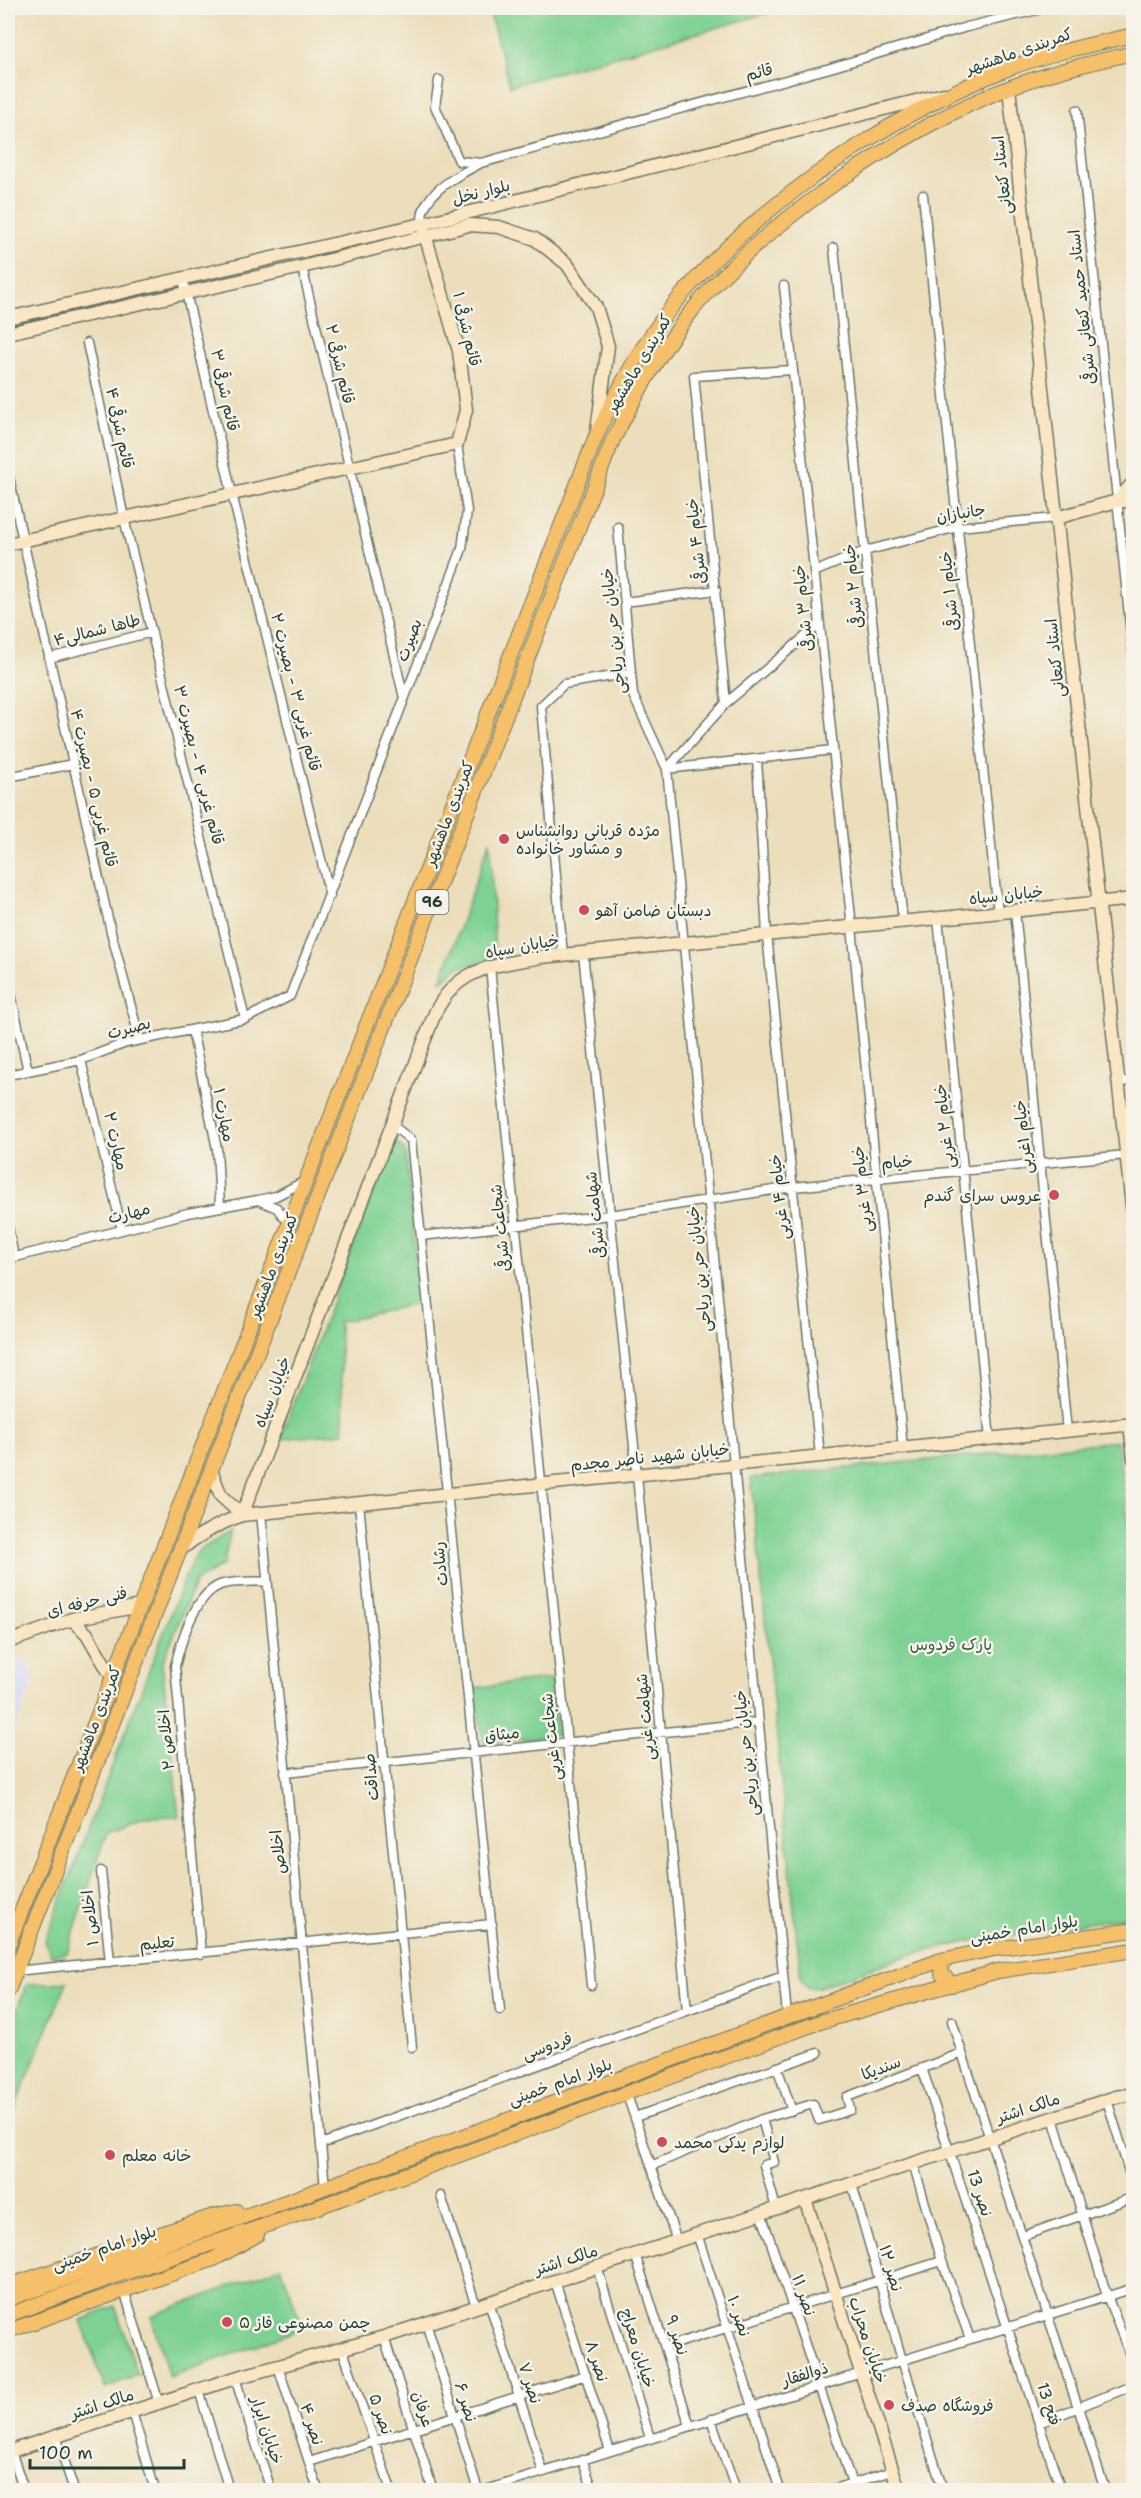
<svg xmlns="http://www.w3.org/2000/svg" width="1141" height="2498" font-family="'Shantell Sans','Playpen Sans Arabic',sans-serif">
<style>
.built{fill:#d5d8f9}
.green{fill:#7dd193;stroke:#4e8764;stroke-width:1.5}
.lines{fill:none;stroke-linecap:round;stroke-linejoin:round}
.street-casing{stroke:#677563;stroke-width:11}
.secondary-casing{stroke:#677563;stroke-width:15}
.primary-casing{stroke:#677563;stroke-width:16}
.street{stroke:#fff;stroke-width:8}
.secondary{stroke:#fbe6c4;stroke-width:12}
.primary{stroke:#f6c06b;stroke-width:14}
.poi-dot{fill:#d1495b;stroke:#f7f3e8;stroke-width:2}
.labels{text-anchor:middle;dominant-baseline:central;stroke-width:5;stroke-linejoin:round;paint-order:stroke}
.shield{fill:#f7f3e8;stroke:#60746a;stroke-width:1.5}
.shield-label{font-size:15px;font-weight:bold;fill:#1f3d34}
.street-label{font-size:16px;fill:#1f3d34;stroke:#f7f3e8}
.poi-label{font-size:16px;fill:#1f3d34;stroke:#f7f3e8;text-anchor:start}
.park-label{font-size:16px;fill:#325b47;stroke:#f7f3e8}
</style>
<rect width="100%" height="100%" fill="#f7f3e8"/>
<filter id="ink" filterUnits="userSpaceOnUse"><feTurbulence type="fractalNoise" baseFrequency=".0167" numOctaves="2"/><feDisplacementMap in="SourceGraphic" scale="12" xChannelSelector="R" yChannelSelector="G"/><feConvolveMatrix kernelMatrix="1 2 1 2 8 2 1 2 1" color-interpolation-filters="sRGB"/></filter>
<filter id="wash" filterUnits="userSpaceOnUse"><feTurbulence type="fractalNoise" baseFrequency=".008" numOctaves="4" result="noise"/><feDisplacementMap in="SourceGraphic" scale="24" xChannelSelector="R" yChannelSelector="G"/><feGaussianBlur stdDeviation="1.35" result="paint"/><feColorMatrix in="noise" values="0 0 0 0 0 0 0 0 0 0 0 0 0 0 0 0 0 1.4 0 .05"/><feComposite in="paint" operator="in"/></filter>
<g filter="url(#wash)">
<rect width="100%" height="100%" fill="#ecdebb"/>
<!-- built -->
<path class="built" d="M20 1658 35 1675 8 1748V1663Z"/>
<!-- green -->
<path class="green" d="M488 8H786L510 86Z
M490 840 495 960 459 967 441 981Z
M393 1140 405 1150 420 1303 339 1322 344 1433 280 1439Z
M1117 1441 1134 1566 1133 1916 967 1942 912 1954 819 1987 808 1988 801 1980 751 1478Z
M231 1531 223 1565 196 1581 162 1664 179 1817 146 1818 106 1833 67 1953 51 1955 45 1941 186 1574 198 1551Z
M552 1678 557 1735 484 1744 474 1688Z
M67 1982 8 2124V2032L27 1984Z
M281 2267 303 2328 169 2377 151 2316Z
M115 2306 138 2375 105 2388 81 2320Z"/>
</g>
<g filter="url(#ink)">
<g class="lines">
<defs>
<path id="street" d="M439 80 435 106 459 161 481 163 830 68 967 27 1045 8
M1077 110 1134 664
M923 195 998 912
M422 224C422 219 422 213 424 209 432 188 462 173 481 163
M834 248 903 922
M302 267 404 698
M183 279 232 494 330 896
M784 286 852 927 903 1448
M87 343 124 518 245 1019
M8 473 111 932 140 1040
M618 527 633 695 667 769 787 2015
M814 572 865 551 958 527 1056 518
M625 602 716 590
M49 658 152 632
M726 703 694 376 793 370
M757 759 767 935 820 1456
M667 769 726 703 820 624
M667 769 833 750
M8 777 73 764
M1015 911 1067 1431
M938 918 990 1439
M583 953 637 1475 687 2011
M563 955 541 706 564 684 631 673
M490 967 591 1985
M8 981 28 1071
M192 1030 217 1149 220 1206
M81 1060 122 1230
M8 1075 81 1060 126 1043 245 1019 290 996 462 549 467 511 457 444
M1118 1082 1134 1081
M392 1125 411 1140 500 2010
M289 1224 277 1208 258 1200 276 1196 305 1181
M8 1227 14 1257
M421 1236 610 1215 793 1187 1126 1155
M8 1259 188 1213 258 1200
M359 1503 412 2047
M261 1513 325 2187
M285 1773 758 1722
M101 1871 110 1962
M201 1954 175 1666C181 1642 194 1595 220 1585 231 1581 254 1582 267 1581
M15 1971 492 1924
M952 2021 962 2053
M777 2067 792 2111
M922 2068 1061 2490
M626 2092 677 2241
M1107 2100 1134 2187
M635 2117 818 2053
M1053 2118 1107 2296 1134 2365
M762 2119 774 2162 764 2165 776 2208
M321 2144 783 1976
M913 2163 942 2261 970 2339
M651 2166 762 2119 813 2104 819 2120 850 2110 847 2097 962 2053 1105 2490
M852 2184 902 2360 943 2490
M441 2196 476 2306
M761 2213 852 2484
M697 2234 780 2490
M1023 2236 1134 2197
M635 2254 690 2426
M597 2267 650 2438
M555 2281 610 2451
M124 2290 159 2403
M489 2302 543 2472
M426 2323 478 2490
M384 2337 433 2490
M665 2347 942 2261
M342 2348 391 2490
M278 2366 318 2490
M235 2378 271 2490
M199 2390 229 2490
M132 2412 155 2490
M711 2419 736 2490
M1039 2423 1134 2385
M56 2436 74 2490
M11 2451 24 2490
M582 2459 593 2490
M309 2462 586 2375
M486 2490 1134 2288
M831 2490 893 2471
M1133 2490H1134"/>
<path id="secondary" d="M1009 88 1134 1224
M8 318 422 224 944 94
M8 333 302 267 469 225 499 227 535 239 567 264 596 307 608 346 597 431
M1117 501 1131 485H1134
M1056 518 1117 501H1134
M8 544 457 444 466 410 459 351 424 231
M1130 1425 1134 1459
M211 1470 221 1496 242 1515
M242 1515 435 1013C458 966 495 966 541 957L1134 899
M180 1550C199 1534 218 1524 242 1515L1134 1424
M72 1619 87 1634 112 1677
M8 1642 72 1619 140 1606
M805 2199 899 2490
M8 2452 235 2378 384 2337 1116 2097 1134 2094"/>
<path id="primary" d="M8 1946 596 436C618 389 642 343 675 303 755 207 886 117 1002 71 1045 54 1089 45 1134 35
M941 1960 942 1974 952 1985
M8 1991 612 442C634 398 657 356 687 317 755 228 906 126 1011 87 1051 72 1092 62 1134 53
M8 2286 213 2216 236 2211
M8 2299 288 2201 941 1960 994 1949 1134 1930
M8 2315 118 2275 291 2217 820 2022 998 1971 1134 1950
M8 2331 214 2259 257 2235"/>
</defs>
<!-- street casing -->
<use href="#street" class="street-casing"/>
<!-- secondary casing -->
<use href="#secondary" class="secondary-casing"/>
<!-- primary casing -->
<use href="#primary" class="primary-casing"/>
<!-- street -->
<use href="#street" class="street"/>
<!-- secondary -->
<use href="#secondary" class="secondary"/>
<!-- primary -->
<use href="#primary" class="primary"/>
</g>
</g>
<!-- markers -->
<g class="poi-dot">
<circle cx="504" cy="839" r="6"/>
<circle cx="584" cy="910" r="6"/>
<circle cx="1054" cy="1195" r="6"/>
<circle cx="662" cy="2142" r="6"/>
<circle cx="110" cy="2155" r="6"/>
<circle cx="227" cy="2322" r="6"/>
<circle cx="889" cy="2405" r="6"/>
</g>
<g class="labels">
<!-- shield labels -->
<rect class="shield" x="415.5" y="890" width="33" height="24" rx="4.5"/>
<g class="shield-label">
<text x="432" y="902">96</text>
</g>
<!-- street labels -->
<g class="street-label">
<text transform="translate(1019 51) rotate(-19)">کمربندی ماهشهر</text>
<text transform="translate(759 72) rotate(-15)">قائم</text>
<text transform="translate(1002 175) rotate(-96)">استاد کنعانی</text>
<text transform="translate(481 192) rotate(-14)">بلوار نخل</text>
<text transform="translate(1082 307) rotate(-96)">استاد حمید کنعانی شرقی</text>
<text transform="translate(467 329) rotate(77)">قائم شرقی ۱</text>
<text transform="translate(639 363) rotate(-59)">کمربندی ماهشهر</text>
<text transform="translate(340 364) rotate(77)">قائم شرقی ۲</text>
<text transform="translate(225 390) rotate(78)">قائم شرقی ۳</text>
<text transform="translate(120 428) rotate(78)">قائم شرقی ۴</text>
<text transform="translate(961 513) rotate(-9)">جانبازان</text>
<text transform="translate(696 541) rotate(-96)">خیام ۴ شرقی</text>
<text transform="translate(853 586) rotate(-96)">خیام ۲ شرقی</text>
<text transform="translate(949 591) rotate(-96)">خیام ۱ شرقی</text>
<text transform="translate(803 608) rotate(-96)">خیام ۳ شرقی</text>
<text transform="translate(97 630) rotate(-14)">طاها شمالی۴</text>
<text transform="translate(613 631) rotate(-96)">خیابان حر بن ریاحی</text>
<text transform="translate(409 640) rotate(-69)">بصیرت</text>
<text transform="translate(1055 658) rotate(-96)">استاد کنعانی</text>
<text transform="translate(296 692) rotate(76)">قائم غربی ۳ - بصیرت ۲</text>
<text transform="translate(199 765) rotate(76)">قائم غربی ۴ - بصیرت ۳</text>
<text transform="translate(94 788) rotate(77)">قائم غربی ۵ - بصیرت ۴</text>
<text transform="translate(449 813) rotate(-69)">کمربندی ماهشهر</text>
<text transform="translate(1006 895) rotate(-6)">خیابان سپاه</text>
<text transform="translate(522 946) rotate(-10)">خیابان سپاه</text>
<text transform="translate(129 1028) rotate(-15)">بصیرت</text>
<text transform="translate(224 1115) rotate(79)">مهارت ۱</text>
<text transform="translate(944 1126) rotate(-96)">خیام ۲ غربی</text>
<text transform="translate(1023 1137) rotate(-96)">خیام ۱غربی</text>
<text transform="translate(116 1141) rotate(77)">مهارت ۲</text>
<text transform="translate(897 1162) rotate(-5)">خیام</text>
<text transform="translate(862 1189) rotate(-96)">خیام ۳ غربی</text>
<text transform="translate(779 1197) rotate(-96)">خیام ۴ غربی</text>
<text transform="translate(129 1213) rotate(-14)">مهارت</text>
<text transform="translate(595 1215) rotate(-96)">شهامت شرقی</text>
<text transform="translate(500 1228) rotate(-96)">شجاعت شرقی</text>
<text transform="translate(273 1265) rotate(-69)">کمربندی ماهشهر</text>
<text transform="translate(699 1269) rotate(-96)">خیابان حر بن ریاحی</text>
<text transform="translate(272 1392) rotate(-69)">خیابان سپاه</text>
<text transform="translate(650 1457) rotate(-6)">خیابان شهید ناصر مجدم</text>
<text transform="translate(440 1564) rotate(-96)">رشادت</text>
<text transform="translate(87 1602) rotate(-14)">فنی حرفه ای</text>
<text transform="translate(645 1717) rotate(-95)">شهامت غربی</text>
<text transform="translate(96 1718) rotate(-69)">کمربندی ماهشهر</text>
<text transform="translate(502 1734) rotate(-6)">میثاق</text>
<text transform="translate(551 1737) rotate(-96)">شجاعت غربی</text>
<text transform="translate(166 1740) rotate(-95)">اخلاص ۲</text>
<text transform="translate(746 1753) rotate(-96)">خیابان حر بن ریاحی</text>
<text transform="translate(371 1777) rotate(-95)">صداقت</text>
<text transform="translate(278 1852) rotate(-96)">اخلاص</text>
<text transform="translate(90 1918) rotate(-96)">اخلاص ۱</text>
<text transform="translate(1024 1929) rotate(-9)">بلوار امام خمینی</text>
<text transform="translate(157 1943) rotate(-5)">تعلیم</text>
<text transform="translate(547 2046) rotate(-20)">فردوسی</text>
<text transform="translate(881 2068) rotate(-21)">سندیکا</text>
<text transform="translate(560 2082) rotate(-20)">بلوار امام خمینی</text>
<text transform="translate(1028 2108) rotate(-18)">مالک اشتر</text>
<text transform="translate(980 2193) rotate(72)">نصر 13</text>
<text transform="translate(104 2248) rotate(-19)">بلوار امام خمینی</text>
<text transform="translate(566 2260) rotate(-18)">مالک اشتر</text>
<text transform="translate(891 2268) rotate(74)">نصر ۱۲</text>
<text transform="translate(804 2295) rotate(71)">نصر ۱۱</text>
<text transform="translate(739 2316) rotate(72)">نصر ۱۰</text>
<text transform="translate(677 2335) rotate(72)">نصر ۹</text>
<text transform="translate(868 2340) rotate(72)">خیابان محراب</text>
<text transform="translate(638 2348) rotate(73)">خیابان معراج</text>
<text transform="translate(597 2361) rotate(72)">نصر ۸</text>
<text transform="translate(805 2374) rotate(-17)">ذوالفقار</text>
<text transform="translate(530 2383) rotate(72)">نصر ۷</text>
<text transform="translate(466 2402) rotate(73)">نصر ۶</text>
<text transform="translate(102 2404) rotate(-18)">مالک اشتر</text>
<text transform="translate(1049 2404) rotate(72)">فتح 13</text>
<text transform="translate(423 2409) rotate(72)">عرفان</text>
<text transform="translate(381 2414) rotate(71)">نصر ۵</text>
<text transform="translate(312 2424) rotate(72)">نصر ۴</text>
<text transform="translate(267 2430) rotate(72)">خیابان ابرار</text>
</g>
<!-- poi labels -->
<g class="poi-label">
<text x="516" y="830">مژده قربانی روانشناس<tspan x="516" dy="18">و مشاور خانواده</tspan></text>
<text x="596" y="910">دبستان ضامن آهو</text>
<text x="1042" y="1195" text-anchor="end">عروس سرای گندم</text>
<text x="674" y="2142">لوازم یدکی محمد</text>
<text x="122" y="2155">خانه معلم</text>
<text x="239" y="2322">چمن مصنوعی فاز ۵</text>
<text x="901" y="2405">فروشگاه صدف</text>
</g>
<!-- park labels -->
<g class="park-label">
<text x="951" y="1644">پارک فردوس</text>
</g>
</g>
<!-- margin -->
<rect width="1141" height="2498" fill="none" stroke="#f7f3e8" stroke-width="30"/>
<!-- scale -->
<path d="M30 2459v9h154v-9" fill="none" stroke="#1f3d34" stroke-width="3"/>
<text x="39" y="2459" font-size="18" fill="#1f3d34" stroke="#f7f3e8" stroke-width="4.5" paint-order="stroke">100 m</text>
</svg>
